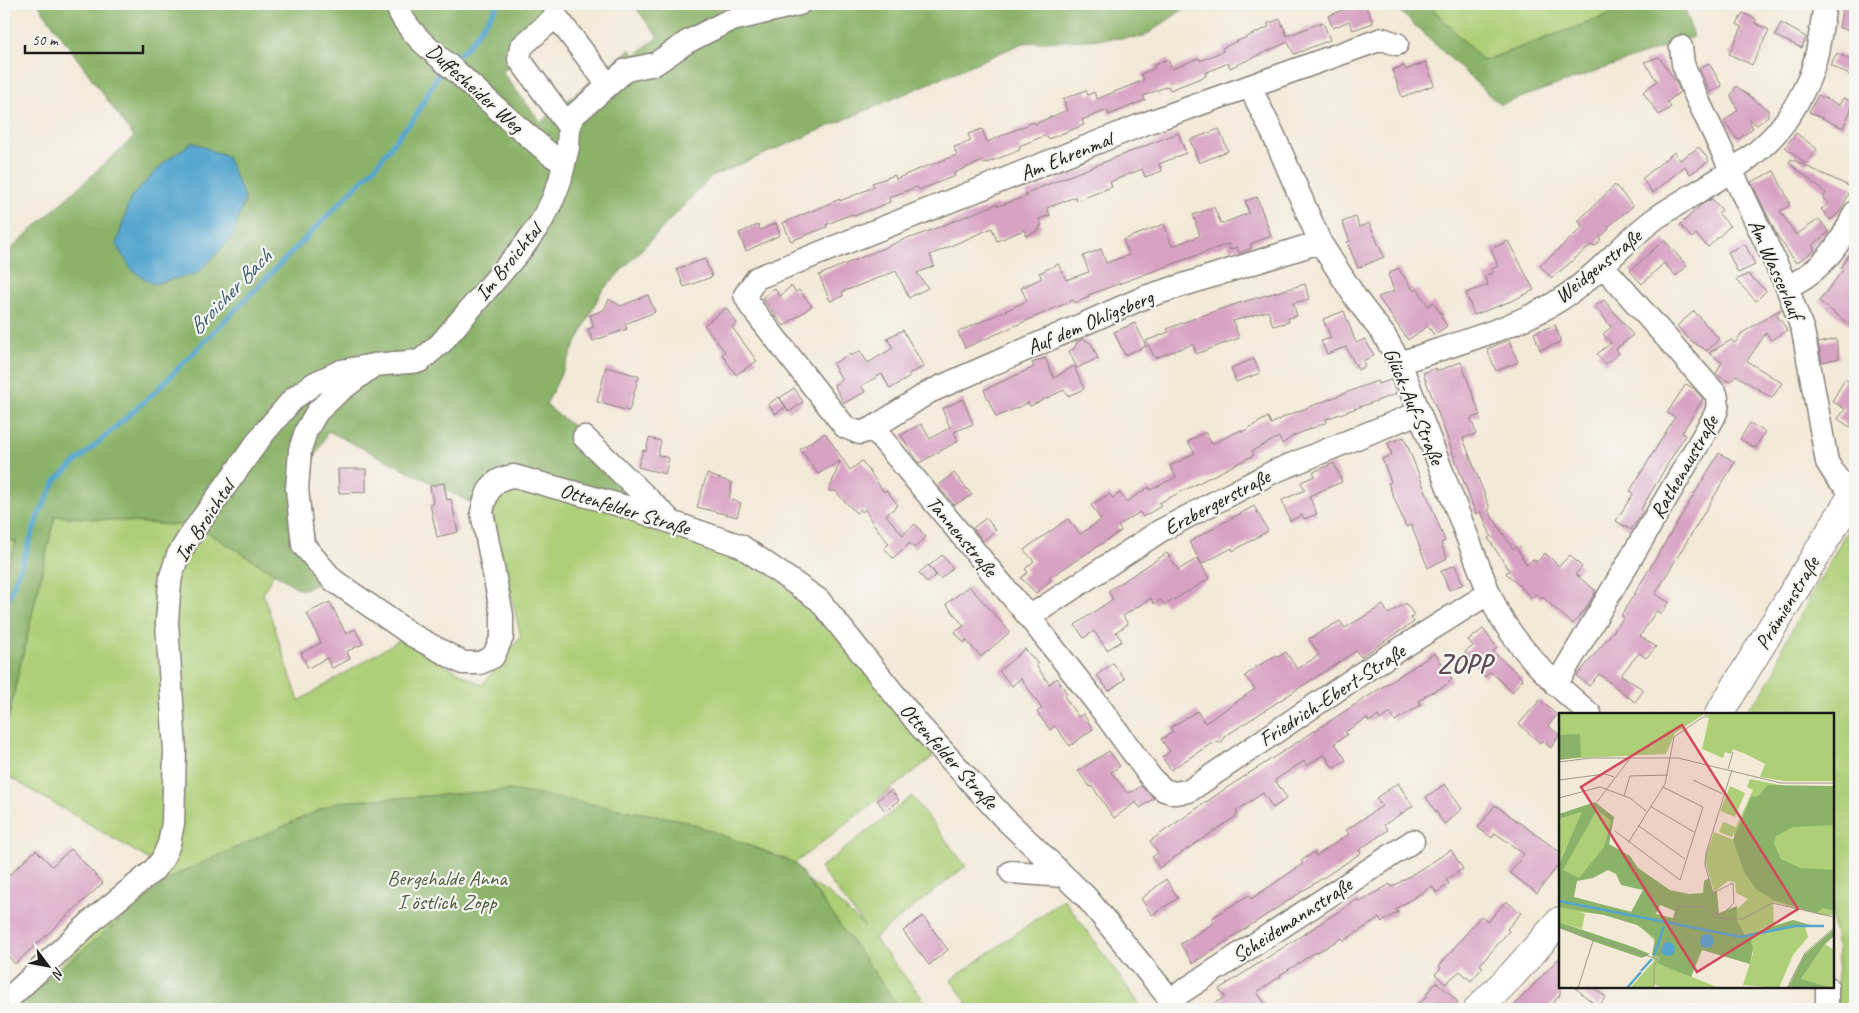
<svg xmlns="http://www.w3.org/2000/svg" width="1859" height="1013" font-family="Caveat,sans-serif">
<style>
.green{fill:#adcf77;stroke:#64764a}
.forest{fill:#8ab268;stroke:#536742}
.water{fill:#55a6cf;stroke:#386176}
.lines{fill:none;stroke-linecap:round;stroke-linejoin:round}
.stream{stroke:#55a6cf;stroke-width:5}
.building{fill:#d8a2c3}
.minor-casing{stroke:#88827a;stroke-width:25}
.major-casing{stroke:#88827a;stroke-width:30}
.minor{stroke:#fff;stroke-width:22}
.major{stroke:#fff;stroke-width:28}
.labels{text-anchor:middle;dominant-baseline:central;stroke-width:4.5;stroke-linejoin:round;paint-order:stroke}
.street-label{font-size:21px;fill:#1c1c1c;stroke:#f6f6f2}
.park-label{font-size:21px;fill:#4f5b3c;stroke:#f6f6f2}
.water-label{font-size:22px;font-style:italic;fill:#365a6d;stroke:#f6f6f2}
.district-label{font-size:26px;font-weight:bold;letter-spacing:1px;fill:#5e4b56;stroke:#f6f6f2}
.inset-river{fill:none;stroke:#55a6cf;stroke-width:2.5}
.inset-road{fill:none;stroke:#9d978c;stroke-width:1}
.view{fill:#d1495b;fill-opacity:0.15;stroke:#d1495b;stroke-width:2.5}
.inset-edge{fill:none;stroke:#1c1c1c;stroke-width:2.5}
</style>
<rect width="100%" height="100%" fill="#f6f6f2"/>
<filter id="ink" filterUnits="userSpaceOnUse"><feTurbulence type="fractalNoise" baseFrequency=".02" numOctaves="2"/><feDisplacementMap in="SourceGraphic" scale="10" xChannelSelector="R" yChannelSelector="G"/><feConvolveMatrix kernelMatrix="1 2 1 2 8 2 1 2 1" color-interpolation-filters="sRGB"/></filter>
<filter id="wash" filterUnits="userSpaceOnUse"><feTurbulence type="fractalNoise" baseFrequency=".0096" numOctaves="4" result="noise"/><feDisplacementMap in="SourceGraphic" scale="20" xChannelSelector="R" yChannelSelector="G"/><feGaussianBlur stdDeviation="1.12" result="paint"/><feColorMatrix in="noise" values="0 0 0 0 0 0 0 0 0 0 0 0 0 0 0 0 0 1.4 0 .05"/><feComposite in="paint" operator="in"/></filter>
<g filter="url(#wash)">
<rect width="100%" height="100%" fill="#f3e9d7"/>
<!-- green -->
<path class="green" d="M1428 4H1626L1628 8 1483 61Z
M506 484 625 515 737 552 815 605 934 756 795 863 754 847 792 870 830 895 864 926 820 868 912 796 966 866 874 938 931 1009H12L165 869 4 774V736L55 515 199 527 274 573 263 593 299 701 399 640 482 685 521 637 492 513Z
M1853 520 1855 521V1009H1837L1838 951 1833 926V714H1742L1760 696 1775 672 1782 648Z
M4 538 16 542 4 578Z
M1064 899 1143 1009H971L951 980Z"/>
<!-- forest -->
<path class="forest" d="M38 4H558L503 50 513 63 502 72 541 122 630 49 635 55 658 37 633 4H1191L1143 37 1023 43 711 177 601 292 546 405 623 466 625 515 507 484 492 513 328 431 301 485 323 582 301 590 199 527 55 516 4 736V578L16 542 4 538V255L134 137Z
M1392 4H1428L1483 61 1628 8 1626 4H1684L1693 37 1500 105Z
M511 790 682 820 795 863 901 1009H11L175 875 337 802Z"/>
<!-- water -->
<path class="water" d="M192 142 227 157 245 199 232 238 198 273 153 284 132 270 116 245 131 197 165 162Z"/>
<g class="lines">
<!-- stream -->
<path class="stream" d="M451 61 468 46 499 4
M4 609 24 558 38 516 56 480 156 391 376 166 401 133 414 119 438 75 444 69"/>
</g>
<g id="blocks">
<!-- building -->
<path class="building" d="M1358 4H1365L1373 23 1353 30 1349 21 1333 28 1328 16Z
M1843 4H1855V31L1839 28Z
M1743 13 1756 19 1755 23 1769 30 1752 65 1729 54 1742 27 1737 24Z
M1280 19 1287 36 1323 22 1330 40 1294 54 1288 42 1230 68 1228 63 1205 73 1206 76 1170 90 1168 86 1143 96 1145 100 1109 115 1107 110 1082 120 1084 125 1048 139 1046 135 1032 141 1019 146 1020 150 984 164 983 161 968 167 954 173 955 176 919 190 917 187 895 195 889 198 890 202 854 216 853 214 839 219 826 225 827 227 791 241 783 223 840 199V201L874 187 872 183 895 175 896 179 914 171 957 155 954 147 971 141 968 134 982 129 987 142 1034 122 1035 124 1067 110 1063 99 1086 90 1088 95 1094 92 1097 99 1144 80 1141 74 1155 68 1153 66 1168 59 1172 69 1199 58 1200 61 1223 51 1222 48 1269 27 1267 24Z
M1781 23 1806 37 1802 48 1775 36Z
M1837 53 1855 62V78L1830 65Z
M1659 57 1676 82 1680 92 1667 102 1671 107 1659 115 1643 92 1657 81 1644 62Z
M1426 62 1434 85 1402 97 1392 70 1404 66 1406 70Z
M1709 63 1722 86 1710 92 1699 68Z
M1736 86 1768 110V116L1757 125 1749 119 1753 128 1738 140 1724 121 1738 110 1731 96Z
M1818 95 1839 105 1843 98 1854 102 1843 128 1809 112Z
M1219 129 1228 151 1199 163 1190 140Z
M1178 133 1186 153 1159 164 1162 171 1145 177 1142 169 1110 182 1112 187 1076 201 1075 197 1047 208 1050 215 1039 219 1042 226 1039 227 1040 230 1026 236 1024 230 997 241 992 228 930 255 934 266 917 273 928 288 912 296 909 298 896 271 842 292 843 296 830 301 819 275 910 237 911 238 997 204 998 206 1027 196 1026 193Z
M1796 133 1817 149 1806 164 1785 147Z
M1699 147 1709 161 1690 174 1685 166 1653 193 1642 179 1674 152 1680 160Z
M1791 159 1851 187 1853 185 1839 213 1830 220 1821 209 1830 203 1823 199 1826 193 1789 163Z
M1774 171 1789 201V206L1780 211 1796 235 1819 219 1829 232 1812 245 1815 250 1796 263 1777 235 1751 182Z
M1615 185 1633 206 1608 227 1609 229 1600 237V241L1596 246 1591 245 1552 278 1540 266 1583 227 1578 221Z
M1257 197 1271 236 1250 244 1252 248 1239 253 1237 247 1230 250 1228 244 1088 295 1089 297 1075 303 1073 300 965 348 958 332 1027 301 1021 288 1042 278 1039 273 1058 264 1066 280 1089 272 1083 256 1101 249 1106 263 1129 255 1123 240 1164 224 1172 246 1200 236 1193 215 1214 207 1221 224 1249 213 1245 201Z
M1712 199 1722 210 1718 213 1730 226 1708 247 1696 234 1692 238 1680 225 1701 205Z
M1356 217 1359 227 1369 223 1384 257 1358 268 1347 242 1350 241 1342 222Z
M776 223 780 235 746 251 739 233 758 225 760 230Z
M1664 240 1687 266 1676 276 1664 263 1642 284 1630 271Z
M1508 241 1534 290 1514 300 1474 315 1466 293 1488 285 1484 276 1493 273 1491 269 1498 266 1491 249Z
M1745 244 1755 265 1738 273 1728 252Z
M1855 244V329L1819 301 1843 270 1841 268Z
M705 259 712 277 684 287 677 269Z
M1398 268 1414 291 1418 289 1428 306 1433 302 1442 315 1441 317 1447 326 1434 335 1428 326 1408 340 1378 297 1394 291 1388 274Z
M1748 274 1766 291 1756 301 1736 280Z
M1305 284 1309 299 1293 303 1297 316 1288 318 1289 322 1273 326 1268 311 1233 321 1239 338 1196 354 1193 344 1155 358 1146 341 1169 332 1167 329 1187 321 1239 303Z
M791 286 796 292 799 290 812 306 784 326 762 298 774 288 780 296Z
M648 295 655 312 625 324 627 329 593 341 588 329 594 327 590 315 604 310 609 299 621 306Z
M1604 300 1633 335 1616 349 1619 353 1606 364 1597 354 1611 343 1603 334 1611 327 1595 306Z
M726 308 737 323 732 327 757 361 736 375 722 354 725 352 704 325Z
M1781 309 1777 315 1787 330 1771 340 1766 333 1747 361 1782 383 1772 398 1736 375 1731 381H1727L1716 374 1722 362 1709 353 1731 340 1735 343 1742 333Z
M1344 311 1356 343 1365 339 1374 355 1363 361 1365 366 1358 370 1346 347 1327 354 1321 341 1331 338 1323 319Z
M1694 311 1719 339 1707 351 1690 340 1677 326Z
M1135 323 1146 346 1125 355 1114 332Z
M1555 325 1561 342 1540 350 1534 333Z
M903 330 924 367 908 374 910 377 890 389 882 374 861 386 865 392 844 403 834 385 842 380 833 364 849 354 851 356 860 351 868 363 893 348 887 338Z
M1083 339 1091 343 1098 358 1077 368 1069 351 1074 349 1077 342Z
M1836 339 1839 358 1822 362 1818 343Z
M1509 340 1518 362 1496 371 1487 349Z
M1045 358 1054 378 1074 366 1084 389 1068 396 1064 390 1030 406 1028 403 996 417 984 390 1034 367 1032 363Z
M1254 359 1260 373 1236 382 1231 368Z
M1461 362 1480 415 1471 418 1476 434 1463 438 1490 509 1488 510 1513 549 1516 547 1527 565 1533 559 1537 562 1545 553 1559 566 1570 555 1582 567 1575 574 1596 591 1586 608 1573 624 1542 597 1541 599 1536 594 1532 598 1506 573 1509 570 1488 538 1491 536 1481 512 1476 514 1423 373 1436 368 1437 371Z
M606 367 639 376 629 411 597 402Z
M1845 379 1855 385V418L1850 427 1838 419 1845 409 1832 401Z
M1391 380 1396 394 1326 419 1327 422 1293 436 1282 444 1279 437 1252 451 1254 455 1159 503 1161 506 1143 517 1140 512 1118 526 1121 531 1049 578 1051 580 1036 593 1021 578 1028 572 1025 569 1034 561 1024 550 1032 544 1068 519 1080 534 1101 520 1091 505 1109 494 1113 498 1120 493 1126 502 1149 487 1150 490 1176 477 1170 466 1195 453 1188 442 1205 432 1212 444 1241 430 1242 432 1268 417 1271 424 1288 415 1361 387 1377 381 1378 384Z
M1686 384 1693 388 1703 399 1682 433 1685 435 1641 509 1643 511 1631 530 1616 521 1633 494 1630 491 1675 417 1667 413Z
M794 388 803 402 789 412 780 398Z
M779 397 786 407 775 414 768 404Z
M963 399 973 424 954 432 958 441 919 463 901 435 921 424 930 439 950 427 942 409Z
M1750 423 1765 432 1755 448 1740 439Z
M825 433 850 470 862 461 884 492 886 490 898 505 886 515 903 535 915 524 926 537 914 548 910 543 893 558 884 548 889 544 872 522 865 509 862 512 860 509 856 513 835 491H829L840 461 818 474 800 449Z
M1404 437 1445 541 1441 543 1447 558 1428 568 1411 525 1406 527 1388 483 1391 482 1382 459 1392 455 1388 443Z
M649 438 661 441 658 455 669 458 665 474 638 467 643 450 646 451Z
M1719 453 1735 462 1655 594 1669 602 1661 614 1656 611 1640 636 1656 647 1646 658 1639 653 1621 675 1644 690 1635 702 1599 674 1589 686 1577 676 1624 618 1621 616Z
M1334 463 1342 482 1309 496 1317 514 1304 519 1302 515 1290 521 1282 500 1305 490 1301 482 1315 476 1313 472Z
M338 469H366V492L339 493Z
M954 473 972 495 954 505 938 486Z
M707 474 732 483 729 499 741 503 737 517 697 507Z
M444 483 447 500 451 499 458 532 437 537 430 504 433 503 430 486Z
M1254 506 1268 531 1233 551 1232 548 1202 564 1189 542Z
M986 518 996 530 983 541 973 528Z
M1167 553 1178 570 1198 558 1209 579 1165 605 1161 600 1154 604 1151 598 1123 616 1128 624 1116 632 1122 641 1107 650 1094 631 1084 638 1075 625 1113 599 1108 591Z
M942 555 953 568 940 579 929 566Z
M928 565 936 575 927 583 919 573Z
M1455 565 1463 584 1449 590 1441 571Z
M969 586 1010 632 981 657 966 640 964 643 955 632 964 626 946 604Z
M330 602 346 634 355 629 363 644 347 651 350 659 332 668 327 658 308 668 301 653 321 643 307 613Z
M1406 603 1414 615 1411 618 1414 622 1361 657 1356 651 1224 737 1222 743 1216 742 1209 745 1171 770 1162 757 1170 752 1161 739 1173 732 1170 728 1197 711 1205 723 1232 705 1255 689 1245 676 1258 666 1277 655 1278 657 1286 652 1297 669 1319 655 1309 639 1322 631 1340 621 1345 628 1383 605 1388 614Z
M1483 629 1497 648 1493 651 1523 679 1512 692 1491 672 1484 677 1465 652 1473 646 1468 640Z
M1025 649 1038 664 1036 665 1049 684 1057 678 1067 694 1064 696 1078 717 1083 714 1093 729 1070 746 1055 726 1050 730 1037 712 1042 709 1021 678 1012 686 999 671Z
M1435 653 1452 680 1443 687 1424 696 1425 697 1419 701 1421 705 1395 721 1390 713 1380 720 1378 716 1369 722 1367 718 1345 732 1347 735 1335 743 1346 760 1333 768 1324 754 1307 766 1304 761 1275 780 1287 798 1273 808 1263 793 1236 811 1238 815 1159 868 1152 857 1158 853 1150 841 1228 787Z
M1113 663 1125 679 1109 691 1097 675Z
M1540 700 1557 715 1548 725 1559 735 1551 748 1542 740 1540 743 1519 724Z
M1109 751 1120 766 1111 772 1127 793 1129 791 1130 793 1141 786 1154 798 1140 808 1136 802 1114 818 1092 786 1090 787 1078 771Z
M1398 783 1413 806 1384 825 1388 830 1359 850 1361 853 1193 963 1180 944 1214 923 1211 919 1218 914 1249 895 1251 899 1303 864 1301 861 1314 852 1316 856 1349 834 1346 830 1382 806 1376 798Z
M1445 784 1462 809 1444 824 1426 797Z
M891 790 899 800 885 811 877 800Z
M1495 805 1560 852V863L1537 893 1510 873 1524 854 1495 833 1492 838 1478 828Z
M71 849 103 883 15 964 4 951V880L36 850 52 866Z
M1451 850 1463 869 1446 880 1449 884 1436 893 1432 886 1396 909 1398 912 1382 922 1379 918 1344 941 1342 938 1316 953V952L1280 975 1281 976 1257 992 1269 1009H1206L1225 997 1219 989 1358 899 1360 902 1390 884 1392 887Z
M1166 879 1178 898 1152 915 1141 899Z
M1506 901 1521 913 1507 929 1509 931 1480 965 1483 967 1471 981 1460 971 1445 984 1435 974 1441 968 1439 966 1481 916 1488 922Z
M923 916 948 950 929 965 903 931Z
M1560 957V995L1547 1009H1511Z
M1437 982 1458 1002 1451 1009H1411L1428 996 1426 994Z
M1574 987H1592L1606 997 1598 1007Z"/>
</g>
</g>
<g filter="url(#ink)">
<use href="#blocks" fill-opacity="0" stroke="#88827a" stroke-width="1"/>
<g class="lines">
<defs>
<path id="minor" d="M396 4C406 33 436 54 459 74 489 102 520 129 551 155L564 163
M1397 44 1382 39 1141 125 757 278 745 295 751 307 845 427 860 433 873 428 1029 617 1099 706 1152 779 1164 790 1174 793 1189 791 1368 669 1489 593
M1681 47 1683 64 1694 92 1787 287 1803 331 1827 462 1837 478 1854 493
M1250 87 1274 136 1320 242 1357 300 1384 335 1400 363 1489 593C1494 603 1498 615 1505 624 1528 659 1558 687 1590 714
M569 127 519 59 521 47 556 16 608 85
M1787 287C1821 272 1841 245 1855 212
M1400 363C1452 344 1515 329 1561 299 1596 277 1623 242 1656 218 1696 191 1744 169 1776 133 1789 118 1800 99 1808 81 1818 59 1821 28 1825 4
M374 365 336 394 317 412 306 431 300 450 297 489 303 545 333 580 412 635 463 663H480L493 657 502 637V615L482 512C486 492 492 478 514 476L627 507 741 546 819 600 919 725 1003 817 1086 897 1178 1009
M873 428 929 392 1145 297 1320 242
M584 437 668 518
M1029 617 1160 531 1273 472 1418 413
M1556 685 1706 431C1713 418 1721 410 1716 394L1603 266
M1011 872 1064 876
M1827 987V1009
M1171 999 1413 841
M4 1003 95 918 153 871 162 860 169 844 173 823 175 751 167 622 169 593 171 576 178 555 193 531 263 434 294 398 315 383 341 371 374 365 420 361 441 343 524 246 541 222 553 199 560 181 568 147 569 127 572 117 626 70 655 64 687 42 728 21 799 4"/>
<path id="major" d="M1719 714 1855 491
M1478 1009 1512 975 1560 921"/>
</defs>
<!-- minor casing -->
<use href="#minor" class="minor-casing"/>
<!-- major casing -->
<use href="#major" class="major-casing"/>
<!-- minor -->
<use href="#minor" class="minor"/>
<!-- major -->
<use href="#major" class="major"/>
</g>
</g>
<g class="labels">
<!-- street labels -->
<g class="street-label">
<text transform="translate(475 88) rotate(42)">Duffesheider Weg</text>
<text transform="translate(1066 156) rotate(-22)">Am Ehrenmal</text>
<text transform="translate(508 262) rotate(-51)">Im Broichtal</text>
<text transform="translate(1598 266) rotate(-39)">Weidgenstraße</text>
<text transform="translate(1776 269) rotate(66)">Am Wasserlauf</text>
<text transform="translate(1090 322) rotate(-23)">Auf dem Ohligsberg</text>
<text transform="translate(1414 406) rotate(67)">Glück-Auf-Straße</text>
<text transform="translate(1684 467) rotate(-60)">Rathenaustraße</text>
<text transform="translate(1217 502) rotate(-28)">Erzbergerstraße</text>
<text transform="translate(625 509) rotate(17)">Ottenfelder Straße</text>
<text transform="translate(204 521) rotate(-57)">Im Broichtal</text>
<text transform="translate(962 536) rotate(50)">Tannenstraße</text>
<text transform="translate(1787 603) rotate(-59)">Prämienstraße</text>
<text transform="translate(1332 695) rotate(-33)">Friedrich-Ebert-Straße</text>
<text transform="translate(949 756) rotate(48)">Ottenfelder Straße</text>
<text transform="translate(1292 920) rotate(-33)">Scheidemannstraße</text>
</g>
<!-- park labels -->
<g class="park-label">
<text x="447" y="878">Bergehalde Anna<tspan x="447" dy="24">I östlich Zopp</tspan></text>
</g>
<!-- water labels -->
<g class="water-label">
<text transform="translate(230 292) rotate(-46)">Broicher Bach</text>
</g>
<!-- district labels -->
<g class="district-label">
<text x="1465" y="663">ZOPP</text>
</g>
</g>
<!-- overview -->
<g transform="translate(1559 713)">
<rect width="275" height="275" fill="#f3e9d7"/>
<path d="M0 0H147L116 20 107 41 0 46ZM152 0H275V68H226L201 64 206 51 191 43 174 36 172 41 166 39 164 45 143 36 150 5H145ZM191 66 236 75 275 74V202H262L214 189 215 212 186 222 178 207V196L189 186 177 180 176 169 169 168 155 179 147 152V141L155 119 175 127V119L173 124 160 119 164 109 177 114 194 77 188 74ZM171 73 186 80 176 104 161 98ZM38 97 52 108 45 135 20 166 3 157ZM24 99 4 141 0 151V106ZM0 182 108 207 97 229 77 209 51 202 20 199 26 201 23 216 0 209ZM234 214H246L249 224 234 242 220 275 184 272 194 241 191 224ZM266 231 275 237V275H255L242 266ZM93 242 101 244 99 250 160 275H104L95 271V275H71L95 248Z" fill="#adcf77"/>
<path d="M21 21 22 44 0 47V22ZM209 72 275 73V112L234 114 217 123 215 131 222 146 241 155 275 157V198L264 195 257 200 214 187 197 176 185 159 174 127 192 84 199 83ZM36 89 55 104 50 131 71 143 79 155 111 177 130 181 144 180 145 168 150 165 154 179 158 178 160 200 178 193V207L186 222 234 207 255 213 234 214 191 224 194 236 191 251 143 237 132 264 98 250 101 244 93 242 96 225 78 212 45 202 0 194V151L23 99 0 106V101ZM38 97 52 108 45 134 20 165 4 157ZM49 157 57 161 62 172 84 177 72 199 15 184 18 168 34 165ZM101 192 116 198 114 205 97 201ZM0 209 74 234 91 241 83 245 36 229 0 215ZM275 216V223L266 231 242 266 273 275H229L245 242Z" fill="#8ab268" fill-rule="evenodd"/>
<path d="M141 228a7 7 0 1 1 14 0a7 7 0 1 1-14 0ZM102 236a7 7 0 1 1 14 0a7 7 0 1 1-14 0Z" fill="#55a6cf"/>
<path class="inset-river" d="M0 188 182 224 236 213H265M95 243 105 213M82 258 93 246M68 275 82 259"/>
<path class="inset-road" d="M0 49 32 45H119L222 70H275M169 56 174 39M0 67 46 61 55 64M134 67 164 81M65 83 71 63 109 62M0 85 41 74 71 85 87 98M38 89 72 44M91 93 135 119M80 113 126 146M56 118 121 167 144 94 104 74M69 130 106 71 115 24 150 0M153 200 164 201 175 190 174 170 154 180 146 152 147 140 173 57M0 214 98 246M19 275 35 225M95 275V254L106 228 114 219 119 193 145 194 156 204 165 206H184L213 190 275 204M228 275 246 240 275 215"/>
<path class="view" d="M123 12 239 196 138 259 22 74Z"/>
<rect width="275" height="275" class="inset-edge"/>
</g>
<!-- margin -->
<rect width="1859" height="1013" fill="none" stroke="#f6f6f2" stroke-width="20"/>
<!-- north arrow -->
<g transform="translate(48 966) rotate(122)" stroke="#f6f6f2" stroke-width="4" paint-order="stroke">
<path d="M0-4L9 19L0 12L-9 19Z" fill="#1c1c1c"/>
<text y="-8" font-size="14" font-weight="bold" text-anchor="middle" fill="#1c1c1c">N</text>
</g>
<!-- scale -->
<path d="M25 45v8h118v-8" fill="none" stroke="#1c1c1c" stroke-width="2.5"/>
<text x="32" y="45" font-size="15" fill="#1c1c1c" stroke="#f6f6f2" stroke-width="4" paint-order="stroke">50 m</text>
</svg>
